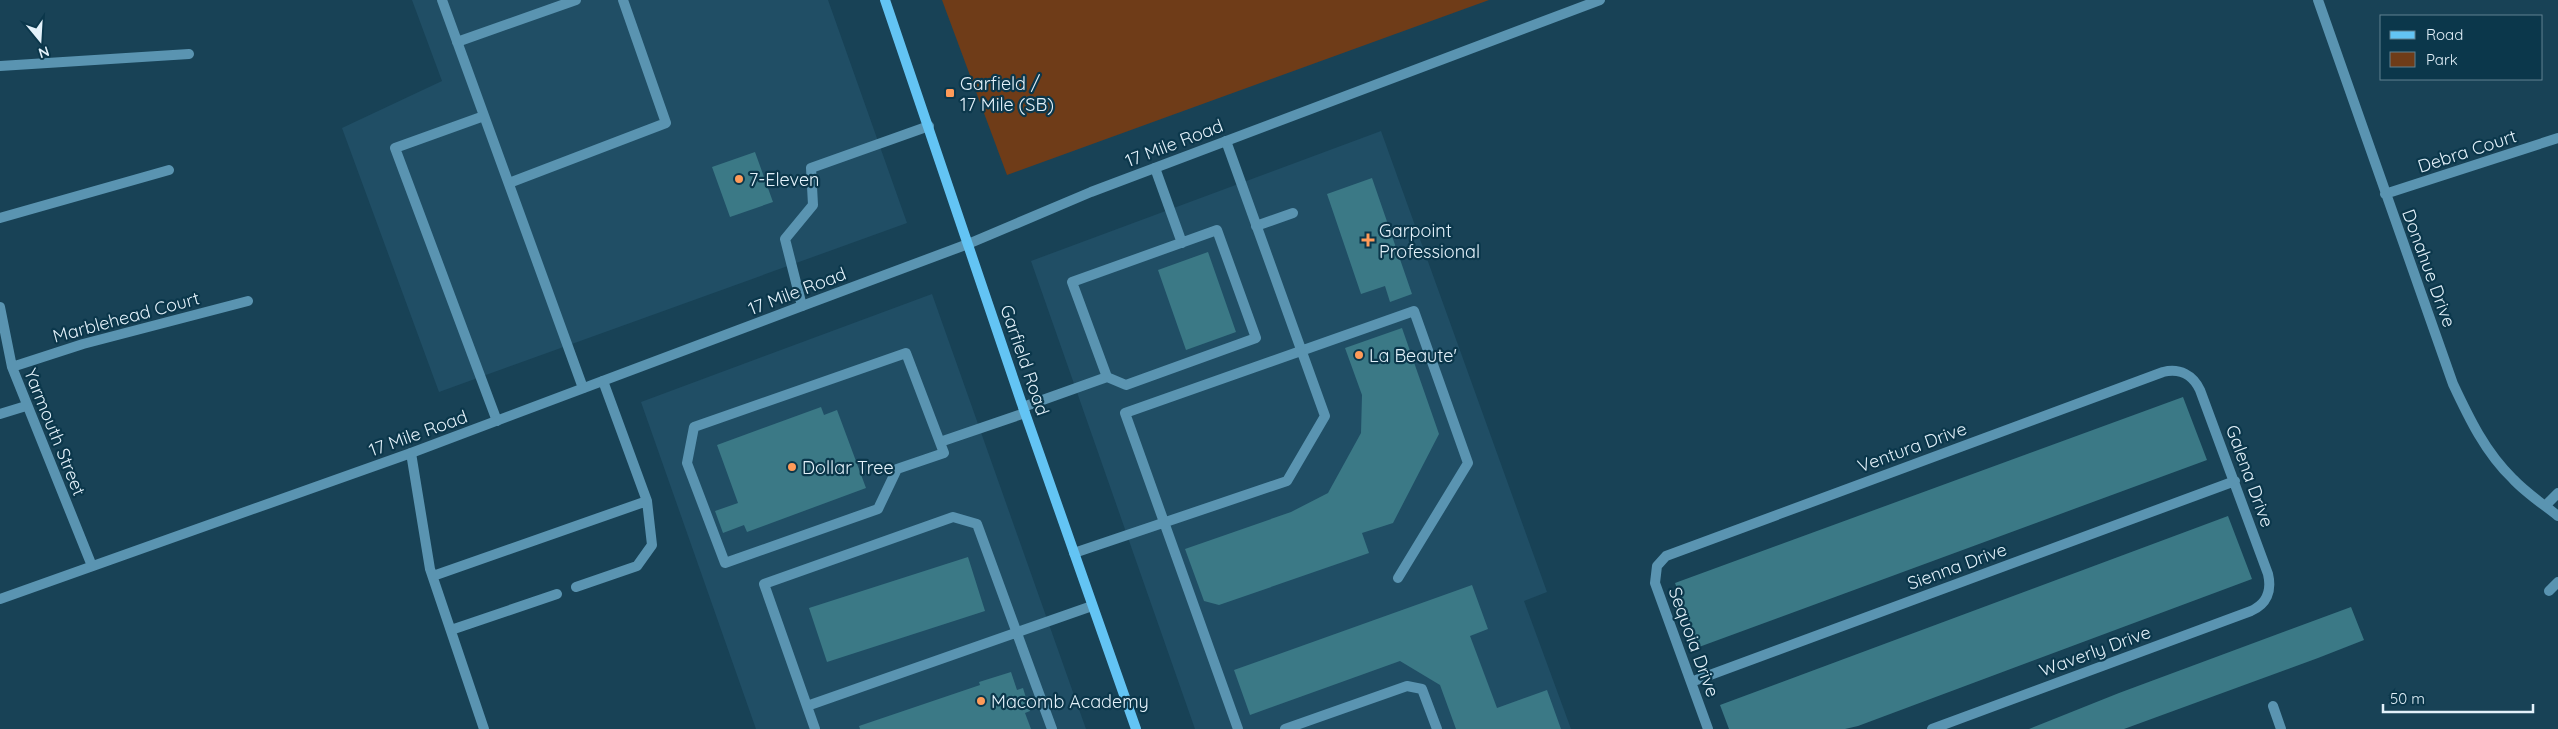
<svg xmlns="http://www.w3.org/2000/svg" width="2558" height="729" font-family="Quicksand,sans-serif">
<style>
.built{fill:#204e65}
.green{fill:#6f3c18}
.building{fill:#3b7986}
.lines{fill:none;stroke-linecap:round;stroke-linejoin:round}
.service{stroke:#5a94b1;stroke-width:10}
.minor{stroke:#5a94b1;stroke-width:10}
.secondary{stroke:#63c4f4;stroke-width:10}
.poi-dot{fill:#ff9b59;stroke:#0b374b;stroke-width:2}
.labels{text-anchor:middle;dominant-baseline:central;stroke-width:4.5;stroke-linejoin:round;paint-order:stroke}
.poi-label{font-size:18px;fill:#e3f1fa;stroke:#0b374b;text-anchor:start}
.street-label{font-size:18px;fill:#e3f1fa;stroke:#0b374b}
</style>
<rect width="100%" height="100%" fill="#184256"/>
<!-- built -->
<path class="built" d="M412 0H828L907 223 439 392 342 128 442 81Z
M1381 131 1547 592 1524 601 1571 729H1195L1031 261Z
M932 294 1086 729H756L641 402Z"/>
<!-- green -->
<path class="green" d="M942 0H1489L1007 175Z"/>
<!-- building -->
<path class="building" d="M755 152 773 202 730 217 712 167Z
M1372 178 1412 294 1390 302 1385 286 1361 294 1327 194Z
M1208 252 1236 332 1186 350 1158 270Z
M1402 328 1439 434 1393 523 1362 533 1369 553 1219 605 1204 601 1185 549 1291 512 1328 493 1361 433 1362 395 1345 348Z
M2183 397 2207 460 1699 647 1675 583Z
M821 407 824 415 837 410 866 488 747 532 744 525 723 533 715 511 738 503 717 445Z
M2228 516 2252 579 1858 726 1845 729H1729L1720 705Z
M968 557 985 611 827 662 809 608Z
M1472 585 1488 629 1470 636 1497 708 1547 690 1561 729H1456L1440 685 1400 661 1250 715 1234 670Z
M2351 607 2364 640 2318 658 2124 729H2029L2119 693Z
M1011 672 1017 690 1023 688 1030 711 1025 713 1031 729H860L859 726 980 685 979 682Z"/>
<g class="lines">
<!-- service -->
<path class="service" d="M442 0 583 388
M457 42 576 0
M484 116 395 148 497 421
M1155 168 1182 243
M509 183 666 123 623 0
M1256 226 1293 213
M802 306 785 239 813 205 811 168 929 126
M906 353 944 453 897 469 878 509 725 563 687 463 694 427Z
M1023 407 1107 377 1072 282 1217 230 1256 338 1126 385 1107 377
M940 442 1025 413
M411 453 430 569 484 729
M1074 553 1287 481 1325 416 1226 141
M433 576 647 501
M576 587 637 566 652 545 647 501 603 381
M2549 591 2558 582
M451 630 557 594
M807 706 1092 606
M815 729 764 584 953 517 977 524 1052 729
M1238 729 1125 413 1414 311 1468 463 1398 578
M1285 729 1407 686 1422 689 1437 729"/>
<!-- minor -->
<path class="minor" d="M2318 0 2453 384C2469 418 2485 452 2513 479 2526 493 2543 504 2558 516
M0 66 189 54
M2385 194 2558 138
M0 218 169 170
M0 307 12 367 92 566
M12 367 83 344 248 301
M0 414 26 406
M2546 505 2558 493
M0 599 411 453 802 306 968 244 1091 192 1600 0
M1691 682 2235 481
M2273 706 2281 729
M1708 729 1655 583 1657 566 1666 556 2163 372C2180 368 2193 375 2200 390L2268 574C2272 591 2267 604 2251 611L1932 729"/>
<!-- secondary -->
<path class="secondary" d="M885 0 1025 413 1136 729"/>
</g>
<!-- markers -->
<g class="poi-dot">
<rect x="945" y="88" width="10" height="10" rx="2.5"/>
<circle cx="739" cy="179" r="5"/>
<path d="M1365.5 232.5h5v5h5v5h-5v5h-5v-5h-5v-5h5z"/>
<circle cx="1359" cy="355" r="5"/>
<circle cx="792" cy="467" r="5"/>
<circle cx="981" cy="701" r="5"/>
</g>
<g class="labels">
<!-- poi labels -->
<g class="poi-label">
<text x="960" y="83">Garfield /<tspan x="960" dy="21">17 Mile (SB)</tspan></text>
<text x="749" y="179">7-Eleven</text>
<text x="1379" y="230">Garpoint<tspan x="1379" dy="21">Professional</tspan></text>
<text x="1369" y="355">La Beaute'</text>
<text x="802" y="467">Dollar Tree</text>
<text x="991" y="701">Macomb Academy</text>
</g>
<!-- street labels -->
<g class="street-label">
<text transform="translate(1174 143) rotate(-21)">17 Mile Road</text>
<text transform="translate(2467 151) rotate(-18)">Debra Court</text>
<text transform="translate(2429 268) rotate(70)">Donahue Drive</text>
<text transform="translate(797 291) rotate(-21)">17 Mile Road</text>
<text transform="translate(126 317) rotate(-15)">Marblehead Court</text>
<text transform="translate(1025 360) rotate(71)">Garfield Road</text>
<text transform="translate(55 432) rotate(68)">Yarmouth Street</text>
<text transform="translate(418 433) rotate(-20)">17 Mile Road</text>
<text transform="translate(1912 447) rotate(-20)">Ventura Drive</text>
<text transform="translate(2250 476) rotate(70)">Galena Drive</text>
<text transform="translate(1957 566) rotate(-20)">Sienna Drive</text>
<text transform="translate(1694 642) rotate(70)">Sequoia Drive</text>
<text transform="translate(2095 651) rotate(-20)">Waverly Drive</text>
</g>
</g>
<!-- legend -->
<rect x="2380" y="15" width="162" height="65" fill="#0b374b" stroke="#618191"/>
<rect x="2390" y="31" width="25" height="8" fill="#63c4f4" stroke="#618191"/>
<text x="2426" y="40" font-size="15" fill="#e3f1fa">Road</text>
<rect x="2390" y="52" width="25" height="15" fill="#6f3c18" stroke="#618191"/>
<text x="2426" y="65" font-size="15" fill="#e3f1fa">Park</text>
<!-- north arrow -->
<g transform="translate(40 40) rotate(162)" stroke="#0b374b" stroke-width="4" paint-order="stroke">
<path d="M0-4L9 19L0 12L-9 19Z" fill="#e3f1fa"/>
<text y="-8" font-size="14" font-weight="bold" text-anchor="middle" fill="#e3f1fa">N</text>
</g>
<!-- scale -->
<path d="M2383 704v8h150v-8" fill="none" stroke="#e3f1fa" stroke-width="2.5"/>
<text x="2390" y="704" font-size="15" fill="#e3f1fa" stroke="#0b374b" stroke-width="4" paint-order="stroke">50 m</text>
</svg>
